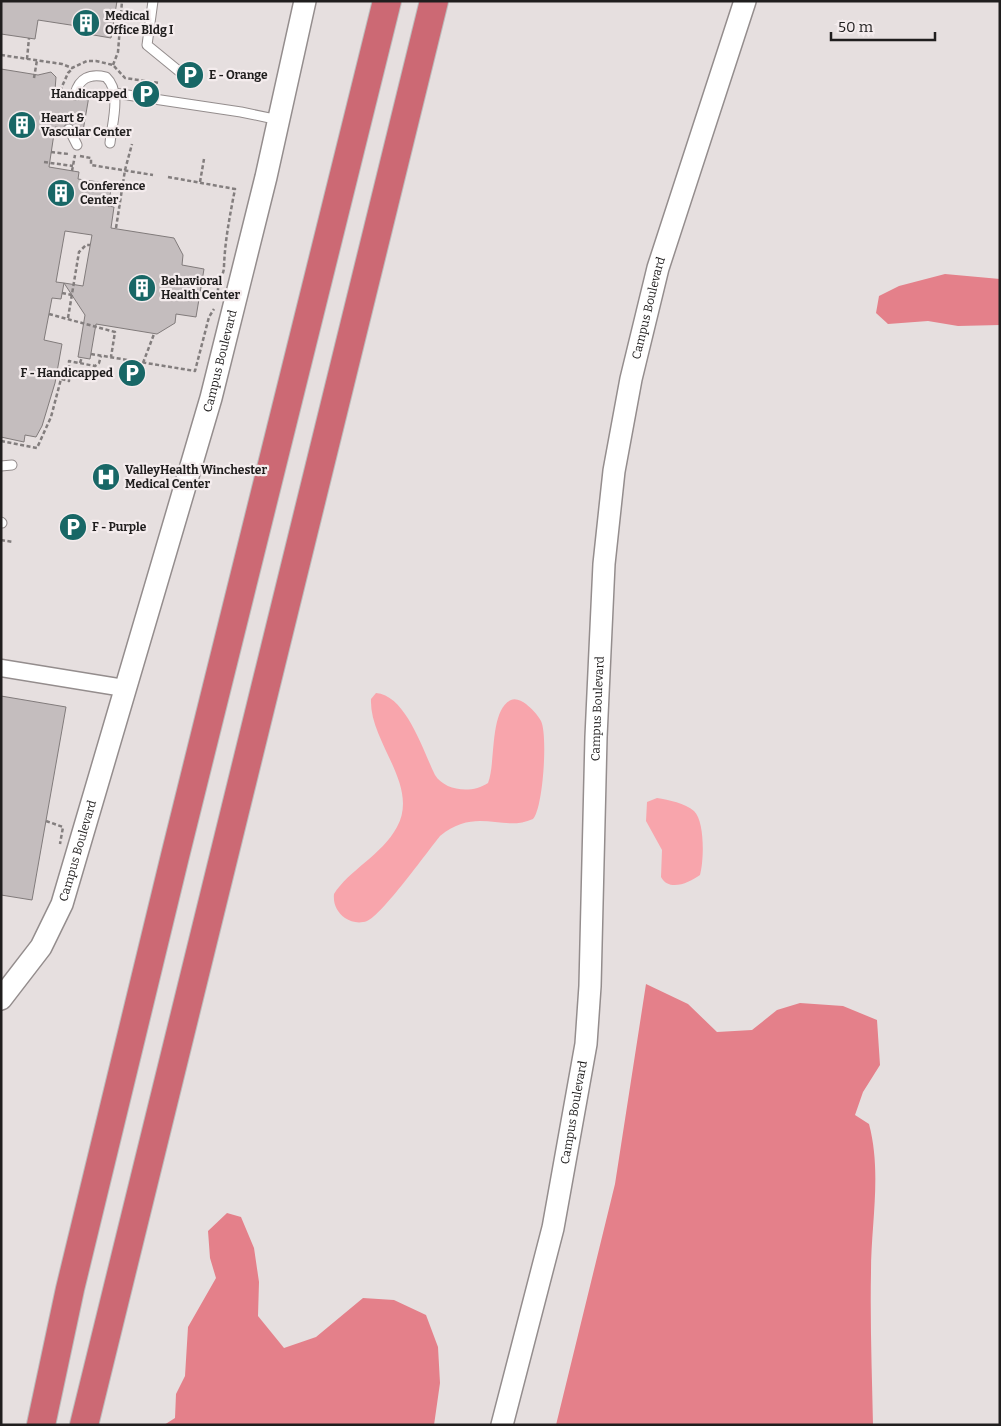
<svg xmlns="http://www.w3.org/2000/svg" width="1001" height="1426" font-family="Bitter,serif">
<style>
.forest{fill:#e4808a}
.water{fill:#f8a5ac}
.building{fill:#c4bdbe;stroke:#817b7b}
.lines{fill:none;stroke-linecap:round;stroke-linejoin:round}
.service-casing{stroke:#948d8d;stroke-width:11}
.minor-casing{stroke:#948d8d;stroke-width:19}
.tertiary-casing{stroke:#948d8d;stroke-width:24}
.motorway-casing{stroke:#bcbcbc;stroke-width:30}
.path{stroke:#837e7e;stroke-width:2.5;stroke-dasharray:4 2.5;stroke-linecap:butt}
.service{stroke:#fff;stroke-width:9}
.minor{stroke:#fff;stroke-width:16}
.tertiary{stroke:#fff;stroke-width:21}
.motorway{stroke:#cc6974;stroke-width:28}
.labels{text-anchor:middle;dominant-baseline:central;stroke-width:4.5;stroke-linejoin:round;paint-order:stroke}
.poi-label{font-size:12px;font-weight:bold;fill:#201e1e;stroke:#f4eced;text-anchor:start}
.street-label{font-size:12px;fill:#201e1e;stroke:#f4eced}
</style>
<rect width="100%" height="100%" fill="#e6dfdf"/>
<!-- forest -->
<path class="forest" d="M945 274 1000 279V325L958 326 928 321 888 324 876 313 879 296 899 286Z
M646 984 688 1004 717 1032 752 1030 777 1010 800 1003 843 1006 877 1020 880 1065 863 1092 855 1115 869 1124C882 1173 871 1223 871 1272 870 1323 872 1374 873 1425H556L615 1184Z
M227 1213 241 1217 254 1248 259 1282 258 1316 284 1348 316 1337 363 1298 394 1300 426 1315 438 1347 440 1383 434 1425H164L175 1418 176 1394 185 1376 188 1327 216 1278 210 1258 208 1231Z"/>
<!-- water -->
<path class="water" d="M376 693C406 695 423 751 435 775 445 791 472 794 488 783 496 764 489 710 511 700 516 698 522 701 526 704 531 708 538 715 541 721 548 735 543 809 533 819 502 833 477 806 440 836 427 852 382 915 367 921 359 924 351 922 345 918 337 912 333 904 334 894 349 870 382 855 397 827 420 785 369 742 371 699Z
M657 798C669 800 685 803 694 811 705 821 704 861 700 875 689 883 669 892 661 877L662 850 646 821 647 802Z"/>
<!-- building -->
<path class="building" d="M1 1H117L111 38 76 32 77 26 38 20 35 39 1 34Z
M1 69 38 75 51 72 56 77 55 90 69 93 70 98 74 100 79 99 81 95 89 96 83 131 77 130 70 123 66 124 63 128 55 127 49 167 79 172 78 179 112 184 108 206 114 207 111 228 174 238 183 255 182 265 204 269 196 317 176 314 175 323 157 334 96 324 90 359 78 357 85 315 64 283 83 286 92 235 65 231 56 282 64 283 61 299 52 298 44 340 62 344 55 383 42 426 36 437 25 435 24 442 1 437Z
M1 696 66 707 32 900 1 895Z"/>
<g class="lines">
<defs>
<path id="service" d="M153 1 147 45 180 72
M114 93 241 112 279 120
M75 94C79 78 90 73 106 77 122 92 112 123 110 143
M69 129 77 145
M1 466 12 465
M1 522 2 523"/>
<path id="minor" d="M1 668 124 688"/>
<g id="tertiary">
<path id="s1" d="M1 999 41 947 62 904 211 398 266 177 305 1"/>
<path id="s2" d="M502 1425 553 1228 586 1044 590 986 596 737 604 564 614 471 631 379 658 268 745 1"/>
</g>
<path id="motorway" d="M41 1425 70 1289 175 856 387 1
M84 1425 434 1"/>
</defs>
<!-- service casing -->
<use href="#service" class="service-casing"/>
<!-- minor casing -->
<use href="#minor" class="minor-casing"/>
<!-- tertiary casing -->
<use href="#tertiary" class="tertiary-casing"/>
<!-- motorway casing -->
<use href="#motorway" class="motorway-casing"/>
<!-- path -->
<path class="path" d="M1 55 62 64 72 68 87 61H96L113 65 125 78 159 83
M27 59 29 38
M113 65 118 52 122 1
M34 78 37 60
M60 91 68 73 72 69
M51 152 69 154
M80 156 91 158V165L153 175
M44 162 73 166
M72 171 75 155
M168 177 235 189C230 215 225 240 224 266 224 276 217 283 218 293
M200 182 204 159
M116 228 125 170 132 144
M62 293 72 295
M49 314 115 332 111 357
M68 318 79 252 86 245H90
M91 354 195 371 209 317 214 309
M80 363 82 357
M143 363 154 334
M1 441 37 448 51 417 61 379 69 381V361L95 366 99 363 101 356
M1 540 13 542
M46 821 63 827 60 844"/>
<!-- service -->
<use href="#service" class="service"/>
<!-- minor -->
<use href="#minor" class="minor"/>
<!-- tertiary -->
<use href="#tertiary" class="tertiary"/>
<!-- motorway -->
<use href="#motorway" class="motorway"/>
</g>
<!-- icons -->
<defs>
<symbol id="building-disc" viewBox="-11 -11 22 22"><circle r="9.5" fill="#186766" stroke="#f4eced"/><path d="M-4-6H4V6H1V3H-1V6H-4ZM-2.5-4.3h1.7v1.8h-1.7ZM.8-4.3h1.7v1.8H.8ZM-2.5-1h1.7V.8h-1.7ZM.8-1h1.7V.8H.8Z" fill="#fff"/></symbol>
<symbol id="parking-disc" viewBox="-11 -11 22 22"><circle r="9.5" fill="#186766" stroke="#f4eced"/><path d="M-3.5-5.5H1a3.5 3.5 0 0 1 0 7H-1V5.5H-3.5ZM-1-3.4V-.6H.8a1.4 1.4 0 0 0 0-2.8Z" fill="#fff"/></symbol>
<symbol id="hospital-disc" viewBox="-11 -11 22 22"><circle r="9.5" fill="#186766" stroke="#f4eced"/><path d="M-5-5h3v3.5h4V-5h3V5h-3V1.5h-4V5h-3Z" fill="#fff"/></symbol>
</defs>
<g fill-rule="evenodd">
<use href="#building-disc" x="70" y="7" width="32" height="32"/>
<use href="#parking-disc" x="174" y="59" width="32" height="32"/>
<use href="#parking-disc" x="130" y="78" width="32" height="32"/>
<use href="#building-disc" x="6" y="109" width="32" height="32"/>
<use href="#building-disc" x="45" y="177" width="32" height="32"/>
<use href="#building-disc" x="126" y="272" width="32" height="32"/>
<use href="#parking-disc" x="116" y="357" width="32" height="32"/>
<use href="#hospital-disc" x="90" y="461" width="32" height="32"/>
<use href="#parking-disc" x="57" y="511" width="32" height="32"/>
</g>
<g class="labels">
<!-- poi labels -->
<g class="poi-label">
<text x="105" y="16">Medical<tspan x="105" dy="14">Office Bldg I</tspan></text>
<text x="209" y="75">E - Orange</text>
<text x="127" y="94" text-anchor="end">Handicapped</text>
<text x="41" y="118">Heart &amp;<tspan x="41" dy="14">Vascular Center</tspan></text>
<text x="80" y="186">Conference<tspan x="80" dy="14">Center</tspan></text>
<text x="161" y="281">Behavioral<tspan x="161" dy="14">Health Center</tspan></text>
<text x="113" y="373" text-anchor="end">F - Handicapped</text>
<text x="125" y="470">ValleyHealth Winchester<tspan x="125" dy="14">Medical Center</tspan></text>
<text x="92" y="527">F - Purple</text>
</g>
<!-- street labels -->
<g class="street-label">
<text stroke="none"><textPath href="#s2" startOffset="1131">Campus Boulevard</textPath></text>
<text stroke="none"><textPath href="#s1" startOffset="679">Campus Boulevard</textPath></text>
<text stroke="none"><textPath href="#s2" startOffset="726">Campus Boulevard</textPath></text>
<text stroke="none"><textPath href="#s1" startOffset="169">Campus Boulevard</textPath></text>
<text stroke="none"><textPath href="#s2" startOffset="321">Campus Boulevard</textPath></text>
</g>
</g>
<!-- border -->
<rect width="1001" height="1426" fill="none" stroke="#201e1e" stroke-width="5"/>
<!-- scale -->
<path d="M831 32v8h104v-8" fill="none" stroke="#201e1e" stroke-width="2.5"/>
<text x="838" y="32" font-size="15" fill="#201e1e" stroke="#f4eced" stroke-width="4" paint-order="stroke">50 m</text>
</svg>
